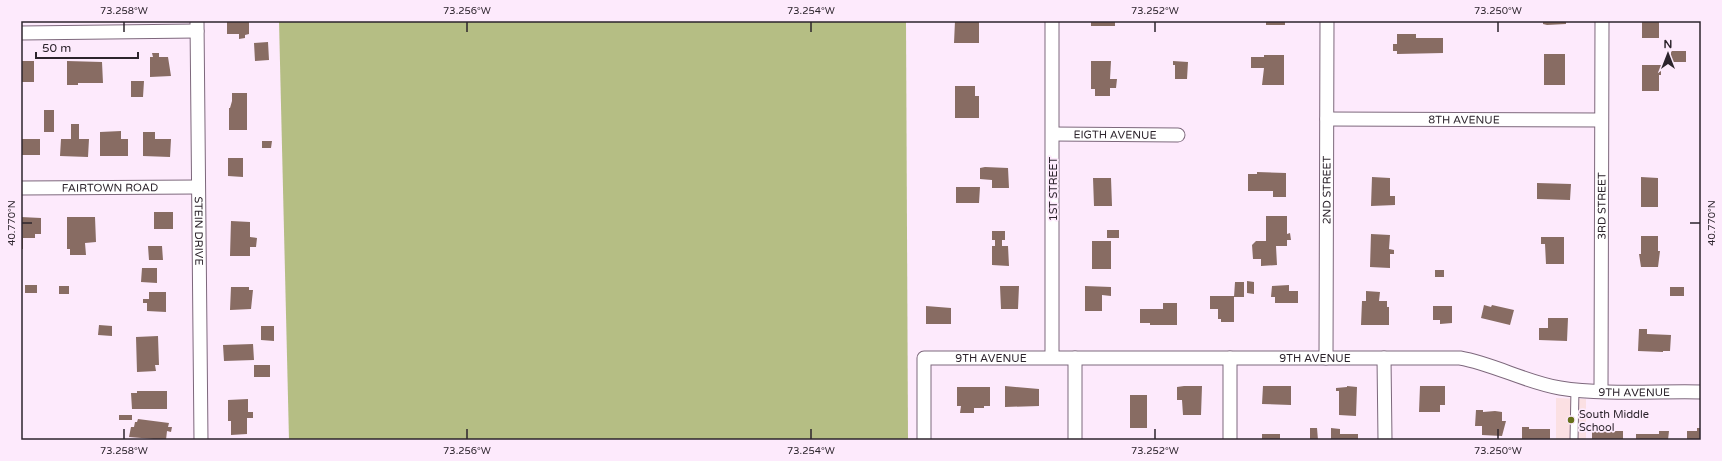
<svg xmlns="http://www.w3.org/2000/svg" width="1722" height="461" font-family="'Varela Round',sans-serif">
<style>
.education{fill:#fbe0e3}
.forest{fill:#b5be84}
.building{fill:#886c63}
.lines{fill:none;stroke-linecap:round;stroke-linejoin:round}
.lane-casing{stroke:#7d687c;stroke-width:9}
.street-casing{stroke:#7d687c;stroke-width:15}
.lane{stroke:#fff;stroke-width:7}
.street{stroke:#fff;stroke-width:13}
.ticks{fill:none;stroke:#2c242c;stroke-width:1.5}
.poi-dot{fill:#67711a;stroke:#fdeafc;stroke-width:1.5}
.labels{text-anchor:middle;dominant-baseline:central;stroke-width:3.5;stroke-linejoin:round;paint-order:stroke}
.street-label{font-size:11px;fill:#2c242c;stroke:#fdeafc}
.poi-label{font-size:11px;fill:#2c242c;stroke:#fdeafc;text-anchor:start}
.neatline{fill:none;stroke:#2c242c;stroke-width:1.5}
.ticks-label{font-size:10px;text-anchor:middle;fill:#2c242c}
</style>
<rect width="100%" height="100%" fill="#fdeafc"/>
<!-- education -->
<path class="education" d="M1556 398 1586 399V440H1556Z"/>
<!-- forest -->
<path class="forest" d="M279 21H906L908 440H289Z"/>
<!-- building -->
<path class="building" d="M227 21H249V34L245 35V38L239 39V34H227Z
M955 21 979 22V43H954Z
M1091 21H1115V26H1091Z
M1266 21H1285V25H1266Z
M1543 21H1566V24L1547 25 1543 24Z
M1642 21H1659V38H1642Z
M1397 34H1416V38H1443V53L1397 54V51H1393V44H1397Z
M268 42 269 60 255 61 254 43Z
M1671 51H1686V62H1671Z
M152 53H159V57H168L171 76 150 77V57H153Z
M1544 54H1565V85H1544Z
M1264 55H1284V85H1262L1264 68H1251V57H1264Z
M21 61H34V82H21Z
M67 61 102 62 103 83H78V85H67Z
M1091 61H1111L1110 79H1117L1116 88H1110V96H1095V89H1091Z
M1173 61 1188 62 1187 79H1175V65H1173Z
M1642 65H1661V75H1659V91H1642Z
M131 81H144L143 97H131Z
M955 86H975V96H979V118H955Z
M232 93H247V130H229V108H230L232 101Z
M44 110H54V132H44Z
M71 124H79V139H89L88 157 60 156 61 139H71Z
M121 131V139H128V156H100V132Z
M143 132H155V139H171L170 157 143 156Z
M21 139H40V155H21Z
M262 141H272L271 148H262Z
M228 158H243V177L228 176Z
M985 167 1008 168 1009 188H992V180L980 179V168Z
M1257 172 1286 173V197H1273V191H1248V174H1257Z
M1372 177 1390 178V196H1395V205L1371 206Z
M1641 177 1658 178V207H1641Z
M1093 178H1111L1112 206H1094Z
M1537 183 1571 184 1570 200 1537 199Z
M956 187H980L979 203H956Z
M154 212H173V229H154Z
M1266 216H1287V234L1290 233 1291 240H1287V246H1276L1277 265 1261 266V259H1253L1252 245 1256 241H1266Z
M21 217 41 218V234H35V238H23V249H21Z
M67 217H95L96 242 85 243 86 255H70V249H67Z
M231 221 250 222V237L257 238 256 247H250V256H230Z
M1107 230H1119V238H1107Z
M992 231H1005V240H1002V246H1008L1009 266 992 265V246H995V240H992Z
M1371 234 1390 235 1389 249 1394 250V254H1390V268L1370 267Z
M1641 236H1658V251H1660L1658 267H1641L1639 254H1641Z
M1541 237H1564V264H1546L1545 244H1541Z
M1092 241H1111V269H1092Z
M148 246H162L163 260H149Z
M142 268H157V283L141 282Z
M1435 270H1444V277H1435Z
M1247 281 1254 282V294L1247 293Z
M1235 282H1244V297H1234Z
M25 285H37V293H25Z
M1289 285V291H1298V303H1275V297H1271L1272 286Z
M59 286H69V294H59Z
M1000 286H1019L1018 309H1001Z
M1085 286 1111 287V296L1102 295V311H1085Z
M231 287H249V290H253L251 309 230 310Z
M1670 287H1684V296H1670Z
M1366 291 1380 292 1379 301H1387V307H1389V325H1361L1362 301H1366Z
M149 292H166V312L147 311V303H143V299H149Z
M1210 296H1234V322H1221V319H1218V309H1210Z
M1163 303H1177V325H1150V323H1140V309H1163Z
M1484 305 1491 307 1492 305 1514 310 1510 325 1481 318Z
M926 306 951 308V324H926Z
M1433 306H1452V323L1440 324V320H1433Z
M1548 318H1568L1567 341 1539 340V328H1548Z
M99 325 112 326V336L98 335Z
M261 326H274V341L261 340Z
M1639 329H1647V334L1671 335 1670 351H1663V352L1638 351Z
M158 336 159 365H155L156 371 137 372 136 337Z
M253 344 254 360 224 361 223 345Z
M254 365H270V377H254Z
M1005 386 1039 389V406L1005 407Z
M1184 386H1202L1201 415H1183L1182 400H1177V387Z
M1263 386H1291V405L1262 404Z
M1347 386 1357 387 1356 416 1339 415V391H1336V388L1347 387Z
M1420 386H1445V405H1440V412H1419Z
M957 387H990V406H984V408H974V413H960L961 406H957Z
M137 391H167V409H132L131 393H137Z
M1130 395H1147V428H1130Z
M248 399V412H253V418H247V434L231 435V421H228V400Z
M1476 410H1483V412L1495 411 1502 412V421H1506L1502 436 1482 435V426H1475Z
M119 415H132V420H119Z
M138 419 169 423 168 427H172L171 432 167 431 166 440 129 437 131 427H134L135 422H137Z
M1522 427H1529V429H1550V440H1522Z
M1310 428H1317L1318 440H1310Z
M1331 428 1340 429V434H1358V440H1331Z
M1697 428H1700L1701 440H1687V431H1697Z
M1592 431H1623V440H1592Z
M1659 431H1669L1668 440H1636V434H1659Z
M1262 434H1280V440H1262Z"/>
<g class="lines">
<defs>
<path id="lane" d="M1574 440 1575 389"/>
<g id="street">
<path id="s1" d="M197 21 201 440"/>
<path d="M1052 21V357"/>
<path d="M21 33 197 31"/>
<path id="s2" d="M1327 119 1601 120"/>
<path id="s3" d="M1053 134 1178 135"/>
<path id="s4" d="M21 188 198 187"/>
<path d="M1075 358V440"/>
<path id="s5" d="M1326 358 1327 21"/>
<path d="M1384 358 1385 440"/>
<path id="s6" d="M1601 391 1602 21"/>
<path id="s7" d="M924 440V358H1460C1494 364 1525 382 1560 388 1602 395 1658 391 1701 392"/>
<path d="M1230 440V358"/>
</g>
</defs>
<!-- lane casing -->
<use href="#lane" class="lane-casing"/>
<!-- street casing -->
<use href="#street" class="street-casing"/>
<!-- lane -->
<use href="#lane" class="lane"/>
<!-- street -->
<use href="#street" class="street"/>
</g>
<!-- ticks -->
<path class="ticks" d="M124 22V32M467 22V32M811 22V32M1155 22V32M1498 22V32M22 223H32M1690 223H1700M124 429V439M467 429V439M811 429V439M1155 429V439M1498 429V439"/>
<!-- markers -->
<circle class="poi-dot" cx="1571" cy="420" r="4"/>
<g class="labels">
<!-- street labels -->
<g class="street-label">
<text stroke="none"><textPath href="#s2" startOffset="137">8TH AVENUE</textPath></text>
<text stroke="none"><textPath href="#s3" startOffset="62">EIGTH AVENUE</textPath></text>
<text stroke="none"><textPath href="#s4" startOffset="89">FAIRTOWN ROAD</textPath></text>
<text transform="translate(1053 189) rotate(-90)">1ST STREET</text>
<text stroke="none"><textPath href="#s5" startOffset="168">2ND STREET</textPath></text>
<text stroke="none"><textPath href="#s6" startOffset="185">3RD STREET</textPath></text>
<text stroke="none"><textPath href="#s1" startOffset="210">STEIN DRIVE</textPath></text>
<text stroke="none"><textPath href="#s7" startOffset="149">9TH AVENUE</textPath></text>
<text stroke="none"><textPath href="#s7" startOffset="473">9TH AVENUE</textPath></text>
<text stroke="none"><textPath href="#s7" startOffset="797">9TH AVENUE</textPath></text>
</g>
<!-- poi labels -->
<g class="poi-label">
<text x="1579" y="414">South Middle<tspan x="1579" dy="13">School</tspan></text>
</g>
</g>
<!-- border -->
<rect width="1722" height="461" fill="none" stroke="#fdeafc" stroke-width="44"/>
<!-- north arrow -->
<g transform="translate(1668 54)" stroke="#fdeafc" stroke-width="3" paint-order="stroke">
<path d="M0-3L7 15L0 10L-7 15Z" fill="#2c242c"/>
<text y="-6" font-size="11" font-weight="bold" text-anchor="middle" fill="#2c242c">N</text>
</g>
<!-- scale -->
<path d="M36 52v6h102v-6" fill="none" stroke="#2c242c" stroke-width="2"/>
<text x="42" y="52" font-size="12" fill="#2c242c" stroke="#fdeafc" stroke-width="3" paint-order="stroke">50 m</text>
<rect x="22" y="22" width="1678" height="417" class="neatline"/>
<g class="ticks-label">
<text x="124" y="14">73.258°W</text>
<text x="467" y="14">73.256°W</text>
<text x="811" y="14">73.254°W</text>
<text x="1155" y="14">73.252°W</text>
<text x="1498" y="14">73.250°W</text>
<text transform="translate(11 223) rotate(-90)" y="4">40.770°N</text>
<text transform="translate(1711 223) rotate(-90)" y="4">40.770°N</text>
<text x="124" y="454">73.258°W</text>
<text x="467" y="454">73.256°W</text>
<text x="811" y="454">73.254°W</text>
<text x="1155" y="454">73.252°W</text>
<text x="1498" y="454">73.250°W</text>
</g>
</svg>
